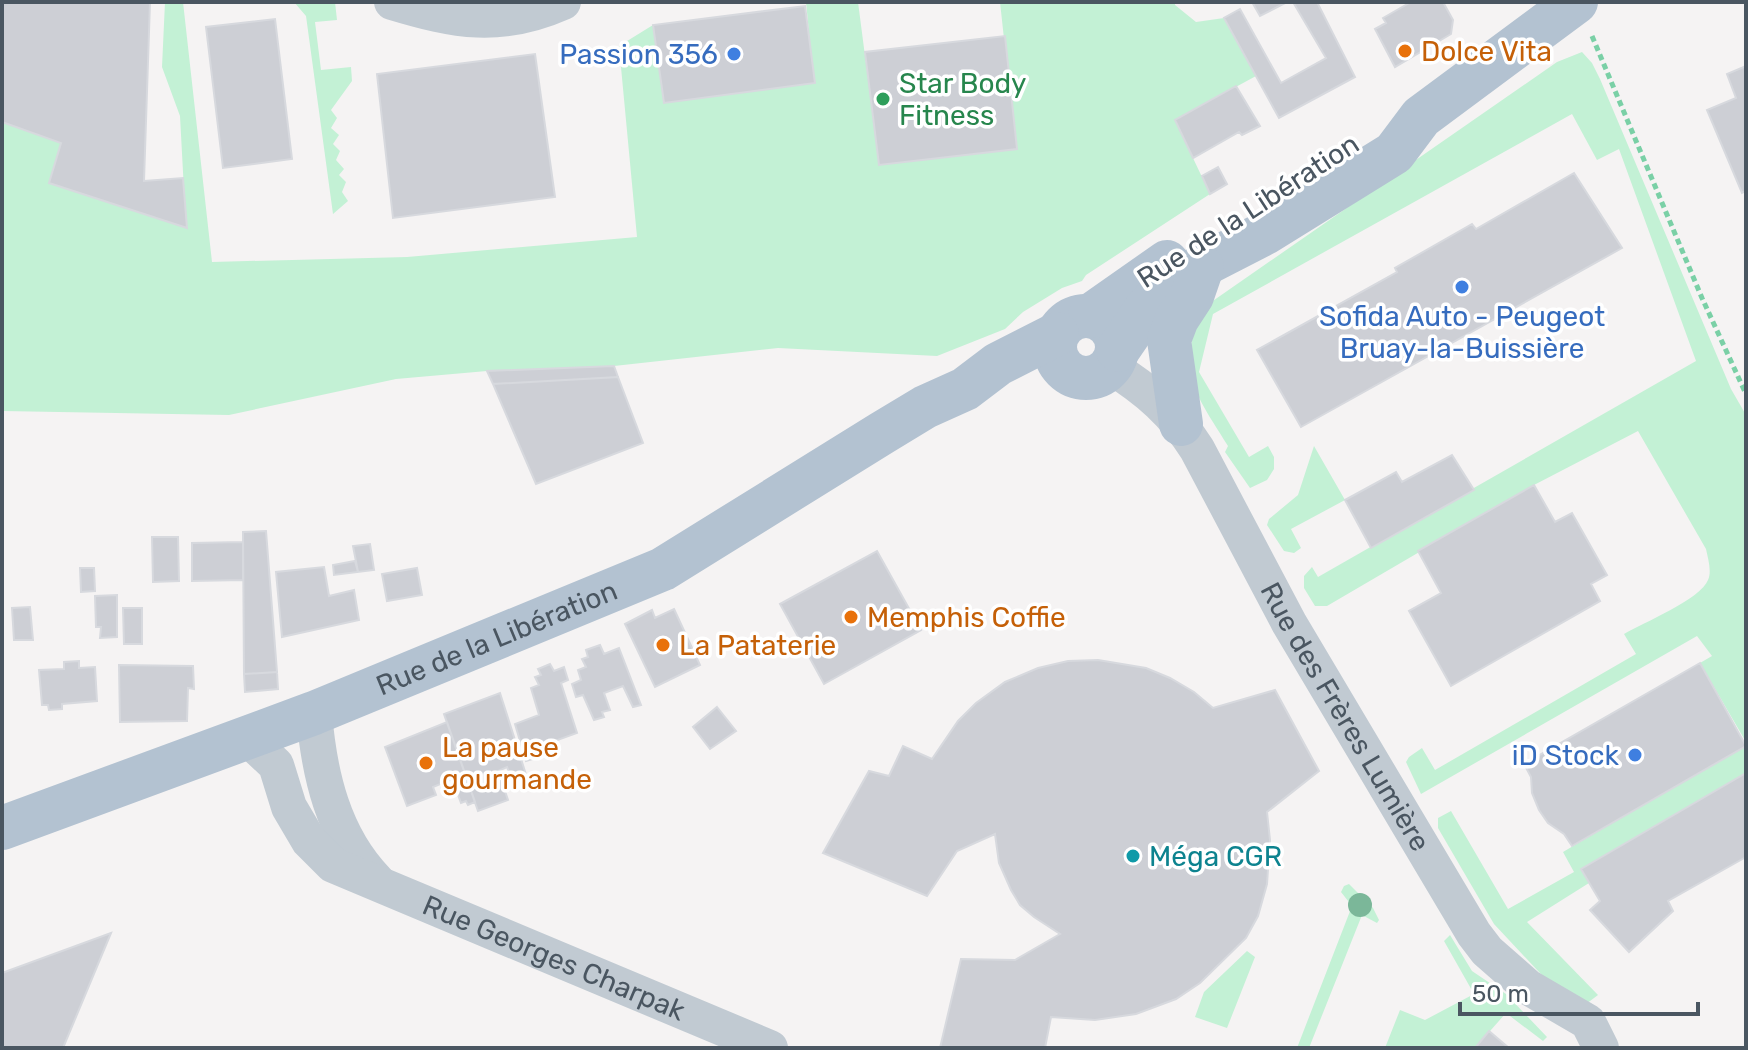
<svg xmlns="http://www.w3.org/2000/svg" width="1748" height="1050" font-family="Rubik,sans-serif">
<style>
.green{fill:#c3f1d5}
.building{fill:#cdcfd5;stroke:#d7d9de;stroke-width:2}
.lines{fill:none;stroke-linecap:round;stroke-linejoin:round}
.path{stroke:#7ad0a6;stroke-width:5;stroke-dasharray:6 4;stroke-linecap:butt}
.minor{stroke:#c1cad2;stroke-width:36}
.major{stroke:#b3c2d1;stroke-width:44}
.tree{fill:#7bb799}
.food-dot{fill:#e8710a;stroke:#fff;stroke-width:3}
.shop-dot{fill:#3f7fe0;stroke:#fff;stroke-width:3}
.leisure-dot{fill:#2e9e5b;stroke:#fff;stroke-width:3}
.culture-dot{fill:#0f9aa8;stroke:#fff;stroke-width:3}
.labels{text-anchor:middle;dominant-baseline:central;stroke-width:7;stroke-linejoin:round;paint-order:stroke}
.food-label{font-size:28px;fill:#c56008;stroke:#fff;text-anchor:start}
.shop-label{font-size:28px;fill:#366cbe;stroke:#fff;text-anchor:end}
.leisure-label{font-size:28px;fill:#27864d;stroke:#fff;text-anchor:start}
.street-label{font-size:28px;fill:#4a5661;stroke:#fff}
.culture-label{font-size:28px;fill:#0d838f;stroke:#fff;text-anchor:start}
</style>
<rect width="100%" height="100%" fill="#f5f3f3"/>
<!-- green -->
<path class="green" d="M165 2H183L212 262 407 257 637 237 619 46 653 25 664 103 814 83 806 2H858L879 164 1016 149 1000 2H1175V5L1196 22 1224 18 1256 76 1175 120 1210 194 1086 275 1082 281 1062 288 1023 312 1005 329 937 356 778 348 614 366 487 371 396 379 229 415 2 411V122L61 143 49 183 186 228 180 116 162 67Z
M294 2H335L337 20 315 22 321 70 351 67 352 81 331 110 337 118 331 128 339 135 333 144 340 151 336 160 344 169 339 175 346 182 342 192 348 201 333 214 306 16Z
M1582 52 1592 63 1600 79 1731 389 1746 415V742L1700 663 1712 656 1697 636 1421 794 1406 762 1409 757 1422 748 1435 770 1636 654 1624 634C1643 623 1701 599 1708 580 1712 571 1708 559 1706 549L1638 431 1534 485 1327 606H1315L1304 588V576L1312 567 1318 577 1696 361 1619 149 1597 160 1572 114 1213 314 1199 372 1249 457 1268 446 1274 457V469L1267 480 1250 488 1225 452 1228 446C1195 393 1172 367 1207 305L1557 62Z
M1314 446 1345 500 1291 529 1301 548 1294 553 1284 551 1267 525 1269 519 1298 495Z
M1746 744V773L1582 870 1589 883 1527 922 1598 995 1586 1004H1569L1494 924 1438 828V818L1451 811 1508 909 1574 872 1563 852Z
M1349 884 1373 908 1379 920 1377 923 1362 915 1309 1048H1297L1352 906 1341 892 1344 886Z
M1450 935 1472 971 1506 994 1547 1037 1543 1041 1506 1013 1475 1048H1385L1400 1010 1425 1020 1474 994 1444 941Z
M1247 951 1255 957 1227 1028 1195 1017 1204 992Z"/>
<!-- building -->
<path class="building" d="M2 2H150L144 181 183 178 187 228 49 183 61 143 2 122Z
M1252 2H1287L1260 16Z
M1293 2H1317L1355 77 1279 118 1224 18 1240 9 1281 83 1326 58Z
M1411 2H1443L1453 20 1451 34 1395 67 1375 29 1386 23 1383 18Z
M805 6 815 83 664 103 653 25Z
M275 19 292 159 223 168 206 27Z
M1005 36 1017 149 879 165 865 52Z
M535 54 555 197 393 218 377 74Z
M1746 66V191L1742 193 1707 110 1736 98 1727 74Z
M1236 86 1260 126 1242 135 1239 132 1193 158 1175 120Z
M1218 167 1227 184 1210 194 1202 176Z
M1574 173 1622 248 1301 427 1257 350 1397 272 1395 268 1472 224 1476 229Z
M614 366 618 377 493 384 487 371Z
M618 377 643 443 536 484 493 384Z
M1452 455 1474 490 1371 548 1345 500 1396 472 1402 482Z
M1534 485 1555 522 1572 513 1607 575 1591 584 1600 601 1451 686 1409 611 1441 593 1418 551Z
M266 531 277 672 244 674 243 532Z
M152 537H178L179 581 153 582Z
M243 542V580L192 581V543Z
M370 544 374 570 358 572 353 546Z
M877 551 921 630 824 684 780 604Z
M355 561 358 572 334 575 333 565Z
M324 567 329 596 354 590 359 620 282 637 276 572Z
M80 568H94L95 591 81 592Z
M417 568 422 595 387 601 382 574Z
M117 595V637L100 638 101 627H96L95 596Z
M30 607 33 640H14L12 608Z
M123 608H142V644H124Z
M674 609 700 665 655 687 625 624 652 610 655 618Z
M600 645 604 654 619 648 641 705 633 707 623 686 604 693 610 710 602 712 604 717 594 720 583 695 576 697 572 684 581 680 578 670 586 667 582 659 588 657 586 650Z
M1098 660 1146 668 1170 678 1194 692 1213 708 1275 690 1319 771 1267 812 1270 840 1267 884 1258 916 1246 938 1200 983 1176 999 1136 1014 1095 1020 1051 1017 1045 1048H940L961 959 1015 960 1060 934 1034 917 1020 905 1011 890 999 863 995 834 957 851 927 896 823 853 869 771 889 776 903 746 932 759 958 721 976 703 1005 682 1038 668 1068 661Z
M79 661V668L95 667 97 701 62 704V709L49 710 48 705H42L39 670 64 669V662Z
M1700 663 1746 746 1572 846 1564 834 1548 823 1539 810 1532 793 1531 777 1524 764Z
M550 664 554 671 564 667 568 680 561 683 577 733 549 743 552 753 526 761 515 724 539 715 531 688 539 685 535 677 541 675 538 669Z
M119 665 193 666 194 689 188 688 187 721 120 722Z
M277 672 278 689 245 692 244 674Z
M500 693 529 784 515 788 507 767 498 771 508 800 478 811 444 714Z
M717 707 736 731 710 749 693 727Z
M447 722 475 802 468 805 466 801 461 803 452 779 433 787 436 795 407 806 385 747Z
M1746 773V857L1668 901 1673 911 1629 952 1590 910 1600 901 1581 869Z
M111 933 63 1048H2V973Z
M1489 1031 1509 1048H1475Z"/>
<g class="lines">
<!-- path -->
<path class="path" d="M1592 36 1702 298 1746 394"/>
<!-- minor -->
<g class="minor">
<path d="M392 2C455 21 500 30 563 2"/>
<path id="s1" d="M1111 367C1148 390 1174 413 1197 449L1289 623 1474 934 1487 951 1528 987 1588 1022 1601 1048"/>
<path d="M314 713C319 774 333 836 377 881"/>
<path id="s2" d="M246 737 276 765 289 807 309 841 333 865 770 1048"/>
</g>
<!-- major -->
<g class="major">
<circle cx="1086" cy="347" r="31"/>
<path d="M1090 316 1167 262"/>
<path d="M1118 350 1146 309 1165 288 1203 265 1265 233 1394 153 1421 117 1576 2"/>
<path d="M1181 424 1169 340 1177 319 1192 296 1202 267"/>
<path id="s3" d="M2 828 314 713 663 569 882 433 925 407 965 389 998 364 1057 334"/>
</g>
</g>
<!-- trees -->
<circle class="tree" cx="1360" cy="905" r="12"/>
<!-- markers -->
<g class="food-dot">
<circle cx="1405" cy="51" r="8"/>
<circle cx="851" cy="617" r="8"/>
<circle cx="663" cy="645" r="8"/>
<circle cx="426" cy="763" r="8"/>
</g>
<g class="shop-dot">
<circle cx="734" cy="54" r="8"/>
<circle cx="1462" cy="287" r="8"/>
<circle cx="1635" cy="755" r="8"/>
</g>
<circle class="leisure-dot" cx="883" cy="99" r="8"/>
<circle class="culture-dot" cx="1133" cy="856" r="8"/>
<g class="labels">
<!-- food labels -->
<g class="food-label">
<text x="1421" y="51">Dolce Vita</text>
<text x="867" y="617">Memphis Coffie</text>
<text x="679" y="645">La Pataterie</text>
<text x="442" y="747">La pause<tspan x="442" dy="32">gourmande</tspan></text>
</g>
<!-- shop labels -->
<g class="shop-label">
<text x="718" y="54">Passion 356</text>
<text x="1462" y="316" text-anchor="middle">Sofida Auto - Peugeot<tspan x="1462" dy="32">Bruay-la-Buissière</tspan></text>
<text x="1619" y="755">iD Stock</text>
</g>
<!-- leisure labels -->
<g class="leisure-label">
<text x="899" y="83">Star Body<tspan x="899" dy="32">Fitness</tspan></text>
</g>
<!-- street labels -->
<g class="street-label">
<text transform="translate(1248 211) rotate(-33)">Rue de la Libération</text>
<text stroke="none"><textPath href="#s3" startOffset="530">Rue de la Libération</textPath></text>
<text stroke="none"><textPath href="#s1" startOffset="426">Rue des Frères Lumière</textPath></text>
<text stroke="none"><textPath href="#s2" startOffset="398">Rue Georges Charpak</textPath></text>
</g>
<!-- culture labels -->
<g class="culture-label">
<text x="1149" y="856">Méga CGR</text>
</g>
</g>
<!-- border -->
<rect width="1748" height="1050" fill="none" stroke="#4a5661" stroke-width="8"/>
<!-- scale -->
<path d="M1460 1002v12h238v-12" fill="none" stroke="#4a5661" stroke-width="4"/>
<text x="1472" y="1002" font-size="24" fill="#4a5661" stroke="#ffffff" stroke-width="6" paint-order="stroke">50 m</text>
</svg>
